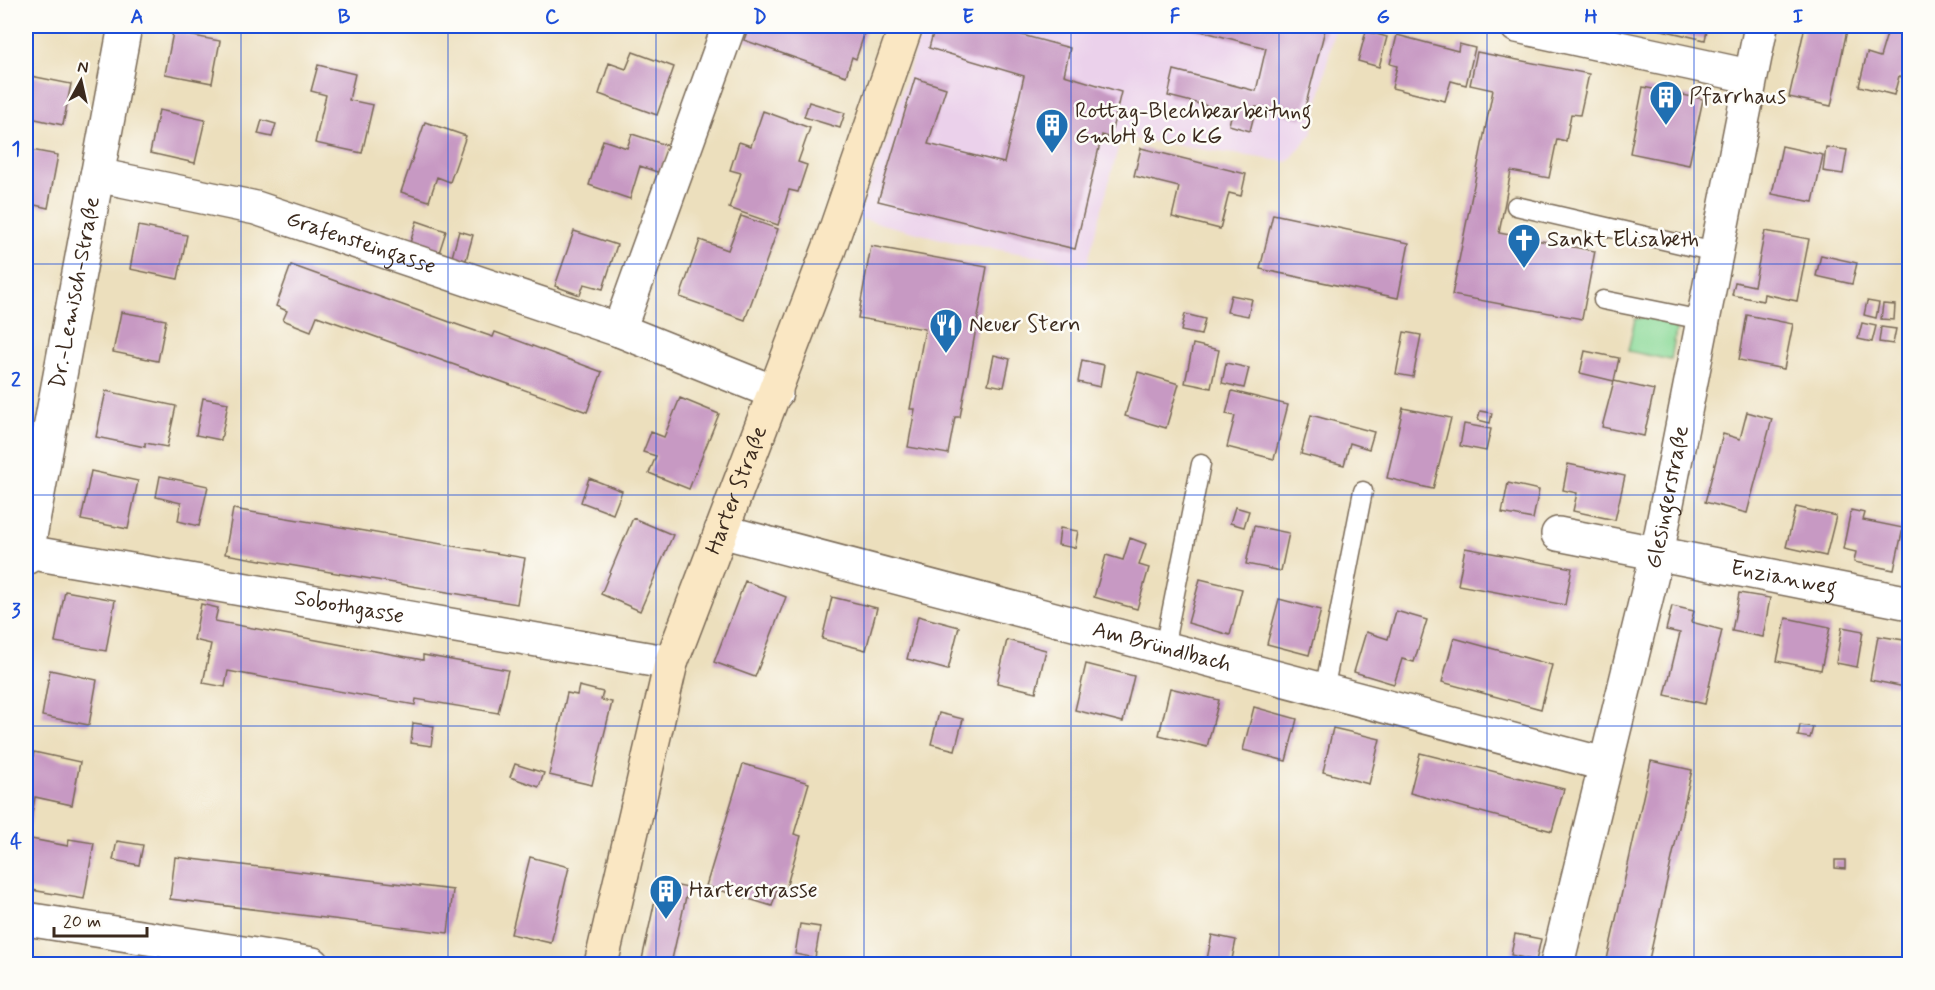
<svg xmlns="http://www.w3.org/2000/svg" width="1935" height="990" font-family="Mynerve,sans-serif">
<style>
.built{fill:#ebd1eb}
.green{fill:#8ad997;stroke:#62825a;stroke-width:1.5}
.building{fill:#c799c3}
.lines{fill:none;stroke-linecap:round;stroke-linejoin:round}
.service-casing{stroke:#796956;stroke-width:21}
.minor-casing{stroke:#796956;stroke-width:36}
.secondary-casing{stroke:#796956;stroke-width:36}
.service{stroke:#fff;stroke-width:18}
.minor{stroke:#fff;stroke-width:33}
.secondary{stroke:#fae7c3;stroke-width:33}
.grid{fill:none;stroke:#1d4ed8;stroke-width:1.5;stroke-opacity:0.55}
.labels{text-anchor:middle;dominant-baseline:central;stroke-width:5;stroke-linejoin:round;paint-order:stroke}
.poi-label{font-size:22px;fill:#3b2a1e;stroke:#fdfcf7;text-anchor:start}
.street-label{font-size:22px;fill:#3b2a1e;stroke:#fdfcf7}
.neatline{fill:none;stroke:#1d4ed8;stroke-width:2}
.grid-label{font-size:20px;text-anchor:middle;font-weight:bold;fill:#1d4ed8}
</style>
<rect width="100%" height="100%" fill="#fdfcf7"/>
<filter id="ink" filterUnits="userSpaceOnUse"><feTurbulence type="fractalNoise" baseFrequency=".0167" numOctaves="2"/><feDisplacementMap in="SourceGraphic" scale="12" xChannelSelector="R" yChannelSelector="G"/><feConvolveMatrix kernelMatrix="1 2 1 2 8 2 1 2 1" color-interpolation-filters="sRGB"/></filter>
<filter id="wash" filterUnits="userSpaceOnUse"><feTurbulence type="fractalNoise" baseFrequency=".008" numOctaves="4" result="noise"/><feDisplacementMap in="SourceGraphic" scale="24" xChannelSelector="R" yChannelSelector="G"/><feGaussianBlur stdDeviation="1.35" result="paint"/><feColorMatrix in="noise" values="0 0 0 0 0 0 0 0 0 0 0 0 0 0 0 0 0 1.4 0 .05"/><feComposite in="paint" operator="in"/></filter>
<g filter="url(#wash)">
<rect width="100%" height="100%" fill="#ecdfbd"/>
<!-- built -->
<path class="built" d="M923 26H1335L1312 134 1288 162 1121 137 1087 265 949 241 858 218 888 136Z"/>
<!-- green -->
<path class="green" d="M1679 313 1671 360 1628 351 1635 319Z"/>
<g id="blocks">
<!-- building -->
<path class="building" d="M749 26H867L856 59 852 57 846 76 744 40Z
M935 26H989L1070 48 1064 75 1121 92 1110 138 1102 135 1075 249 878 201 915 78 946 88 928 144 1004 163 1024 76 929 48Z
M1182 26H1326L1302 119 1256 107 1250 131 1229 125 1232 112 1168 96 1174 70 1256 91 1266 48Z
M1645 26H1708L1705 40Z
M1805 26H1828L1847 30 1831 106 1789 97Z
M1873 26H1889L1910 32V79L1899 76 1894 95 1859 86 1867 53 1880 57 1887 34 1872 30Z
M1366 31 1387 37 1379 67 1358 61Z
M173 32 220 41 212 83 165 74Z
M1397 35 1458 51 1459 44 1475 48 1466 85 1451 81 1445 101 1392 88 1397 66 1390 64Z
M633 52 674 67 657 115 599 94 609 63 626 69Z
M1477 52 1589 74 1580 115 1571 114 1566 141 1557 139 1549 178 1511 171 1499 233 1595 251 1582 319 1452 295 1493 90 1470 85Z
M318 65 355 74 349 100 373 105 362 153 315 143 326 95 311 91Z
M26 75 71 84 63 125 26 117Z
M1643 87 1703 99 1689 165 1630 153Z
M809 102 845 113 840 128 804 117Z
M159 110 205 120 195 163 150 153Z
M763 111 810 128 798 162 807 165 798 192 789 190 778 225 729 208 741 173 730 170 739 142 751 146Z
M262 120 276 124 272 137 258 134Z
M425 122 466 136 450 182 437 177 429 201 401 192Z
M632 134 669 146 660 173 640 166 630 199 589 185 603 140 627 148Z
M1782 146 1823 155 1813 202 1772 194Z
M1826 147 1847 150 1843 174 1823 171Z
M1141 148 1246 174 1241 196 1229 193 1220 229 1172 217 1179 187 1134 176Z
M26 149 58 155 48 208 26 203Z
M1905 158 1910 159V171L1902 168Z
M1273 214 1409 243 1398 298 1260 269Z
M741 216 778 229 745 320 680 297 700 240 728 250Z
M417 221 446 231 437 259 408 249Z
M138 226 187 235 178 279 130 269Z
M459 231 473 235 466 260 452 257Z
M574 231 617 245 603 289 584 284 580 295 555 286Z
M1765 231 1809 239 1797 301 1764 294 1763 301 1732 295 1735 282 1754 286Z
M871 246 987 267 960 417H955L948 454 908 447 915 409H910L925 329 858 318Z
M1821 255 1857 263 1852 284 1816 276Z
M26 260 35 262 27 308H26Z
M291 265 461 326 493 337 495 332 602 372 587 412 317 316 311 331 283 320 287 311 276 306Z
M1231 295 1252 299 1248 316 1227 312Z
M1867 301 1879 303 1876 318 1864 315Z
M1883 304 1895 305 1894 320 1881 319Z
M121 312 166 320 158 361 113 352Z
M1185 314 1205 319 1201 335 1181 331Z
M1747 315 1793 324 1784 369 1739 360Z
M1862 323 1876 326 1872 342 1858 339Z
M1881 327 1896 329 1893 344 1879 342Z
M1404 332 1421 335 1413 377 1396 374Z
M1193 344 1219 350 1211 388 1185 383Z
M1585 351 1619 358 1614 381 1580 373Z
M994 355 1010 359 1004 387 988 384Z
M1082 360 1104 365 1100 387 1078 382Z
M1226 363 1249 368 1244 388 1222 383Z
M1138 372 1179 384 1166 428 1125 416Z
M1614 381 1654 390 1644 436 1602 427Z
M106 391 176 406 167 447 145 443V447L96 437Z
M1232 391 1288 405 1274 459 1227 447 1235 416 1226 414Z
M203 398 228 403 221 440 196 435Z
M680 398 719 414 689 489 649 473 656 456 643 452 651 432 664 437Z
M1403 408 1451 418 1433 489 1387 478Z
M1480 411 1492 413 1490 423 1478 420Z
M1747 412 1772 419 1747 513 1705 502 1723 434 1740 439Z
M1311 415 1374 432 1369 449 1350 443 1344 465 1301 454Z
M1464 424 1491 429 1486 451 1460 446Z
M1568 464 1625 476 1615 520 1573 511 1577 493 1563 490Z
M91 471 138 481 128 529 81 520Z
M160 476 208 486 199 526 178 521 181 503 156 497Z
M589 478 622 491 613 514 581 502Z
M1508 483 1539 490 1533 519 1502 513Z
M1235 507 1249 511 1244 527 1230 523Z
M1796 507 1836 516 1826 556 1786 547Z
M233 509 525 558 517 604 225 554Z
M1851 510 1865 513 1863 520 1903 528 1894 570 1854 562 1856 552 1843 549Z
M633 518 673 535 640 611 601 594Z
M1254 526 1289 533 1281 571 1246 564Z
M1060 528 1078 531 1075 548 1058 545Z
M1130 538 1146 544 1139 565 1149 568 1137 609 1094 597 1106 555 1123 560Z
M1465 548 1572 568 1565 605 1458 585Z
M1200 579 1242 589 1230 635 1188 623Z
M745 581 786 597 755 677 714 662Z
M65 591 115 600 106 651 55 642Z
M1739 593 1770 598 1763 637 1732 631Z
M832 597 877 608 866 650 822 639Z
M1279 599 1321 610 1309 655 1267 644Z
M201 604 218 608 215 621 423 660V655L508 670 498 713 416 699 415 705 228 671 225 687 203 683 211 644 194 640Z
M1672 606 1694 611 1691 622 1722 630 1705 704 1665 695 1680 633 1666 630Z
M1396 611 1427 620 1414 662 1402 659 1394 684 1354 672 1366 632 1388 639Z
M918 616 959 627 948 670 907 659Z
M1786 618 1830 627 1821 670 1777 661Z
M1842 627 1863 631 1857 667 1836 663Z
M1878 636 1910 641V688L1870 680Z
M1454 638 1552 665 1541 709 1442 682Z
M1007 640 1046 650 1036 692 997 683Z
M1086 664 1134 676 1123 722 1075 710Z
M50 670 97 680 89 725 42 716Z
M579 686 603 692 601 700 612 702 592 785 549 775 567 693 577 695Z
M1170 688 1219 700 1207 747 1159 735Z
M1254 707 1297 719 1286 761 1243 750Z
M939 713 963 719 955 750 931 744Z
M413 723 434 726 431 746 411 743Z
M1800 725 1813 727 1810 738 1798 736Z
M1333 728 1380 739 1369 784 1323 772Z
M34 752 80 762 72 805 35 797 30 825 26 824V790Z
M1420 753 1564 789 1552 831 1410 793Z
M1651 761 1692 770 1648 964H1606Z
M515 764 544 773 539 787 510 777Z
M743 764 809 783 794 834 801 836 786 888 778 886 772 906 706 886Z
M26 838 68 846 69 839 94 843 84 899 26 889Z
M117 841 143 845 139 865 113 860Z
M175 857 453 890 448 933 170 899Z
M530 857 569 867 551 943 511 934Z
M1835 860H1845V869L1835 868Z
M659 882 688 888 671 964H641Z
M800 924 820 927 815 958 795 954Z
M1515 934 1541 939 1536 961 1511 955Z
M1212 935 1236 940 1231 964H1206Z
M1487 960 1500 964H1486Z"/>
</g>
</g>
<g filter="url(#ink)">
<use href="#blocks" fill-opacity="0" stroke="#796956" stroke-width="1.5"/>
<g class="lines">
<defs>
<path id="service" d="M1516 206 1715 252
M1603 300 1702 320
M1164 648 1201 464
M1324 691 1363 491"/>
<g id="minor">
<path d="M1517 26 1749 76"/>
<path id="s1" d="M97 175 256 208 619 330 776 393"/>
<path d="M619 330 729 26"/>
<path id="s2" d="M721 531 1604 764"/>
<path id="s3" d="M1558 534 1910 603"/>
<path id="s4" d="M27 552 671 663"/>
<path id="s5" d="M26 558 125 26"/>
<path d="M26 919 313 964"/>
<path id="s6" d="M1557 964 1657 554 1761 26"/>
</g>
<g id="secondary">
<path id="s7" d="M601 964 671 663 829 249 906 26"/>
</g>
</defs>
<!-- service casing -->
<use href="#service" class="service-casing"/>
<!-- minor casing -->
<use href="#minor" class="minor-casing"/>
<!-- secondary casing -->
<use href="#secondary" class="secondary-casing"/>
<!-- service -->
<use href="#service" class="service"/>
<!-- minor -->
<use href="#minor" class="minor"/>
<!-- secondary -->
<use href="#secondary" class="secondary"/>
</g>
</g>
<!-- grid -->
<path class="grid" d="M241 26V964M448 26V964M656 26V964M864 26V964M1071 26V964M1279 26V964M1487 26V964M1694 26V964M26 264H1910M26 495H1910M26 726H1910"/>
<!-- icons -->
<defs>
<symbol id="building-pin" viewBox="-11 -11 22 30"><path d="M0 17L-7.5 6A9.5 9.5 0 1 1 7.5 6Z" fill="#1f6fb2" stroke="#fdfcf7"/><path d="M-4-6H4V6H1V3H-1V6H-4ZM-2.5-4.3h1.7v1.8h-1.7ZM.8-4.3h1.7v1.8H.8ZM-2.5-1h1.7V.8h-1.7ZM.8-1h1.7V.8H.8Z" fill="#fff"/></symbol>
<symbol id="church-pin" viewBox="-11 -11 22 30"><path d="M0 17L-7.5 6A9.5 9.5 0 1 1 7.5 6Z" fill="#1f6fb2" stroke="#fdfcf7"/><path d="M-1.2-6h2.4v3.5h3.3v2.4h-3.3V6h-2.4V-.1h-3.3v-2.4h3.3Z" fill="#fff"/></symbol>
<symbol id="restaurant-pin" viewBox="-11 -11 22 30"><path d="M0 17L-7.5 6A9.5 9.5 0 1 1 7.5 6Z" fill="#1f6fb2" stroke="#fdfcf7"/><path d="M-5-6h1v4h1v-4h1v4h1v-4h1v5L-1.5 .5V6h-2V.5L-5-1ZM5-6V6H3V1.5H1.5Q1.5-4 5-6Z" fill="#fff"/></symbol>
</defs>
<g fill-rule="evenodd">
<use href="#building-pin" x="1647" y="78" width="38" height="52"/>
<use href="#building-pin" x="1033" y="106" width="38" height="52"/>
<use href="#church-pin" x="1505" y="221" width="38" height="52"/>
<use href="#restaurant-pin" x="927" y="306" width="38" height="52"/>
<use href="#building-pin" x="647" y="872" width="38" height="52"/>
</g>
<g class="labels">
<!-- poi labels -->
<g class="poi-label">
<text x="1689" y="97">Pfarrhaus</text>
<text x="1075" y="112">Rottag-Blechbearbeitung<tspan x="1075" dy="25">GmbH &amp; Co KG</tspan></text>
<text x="1547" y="240">Sankt Elisabeth</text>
<text x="969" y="325">Neuer Stern</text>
<text x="689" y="891">Harterstrasse</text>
</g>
<!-- street labels -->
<g class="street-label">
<text stroke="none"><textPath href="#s1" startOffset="273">Grafensteingasse</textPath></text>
<text stroke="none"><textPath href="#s5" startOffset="270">Dr.-Lemisch-Straße</textPath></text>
<text stroke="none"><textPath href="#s7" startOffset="494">Harter Straße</textPath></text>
<text stroke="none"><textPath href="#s6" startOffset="480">Glesingerstraße</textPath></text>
<text stroke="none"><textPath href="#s3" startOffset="230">Enzianweg</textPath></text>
<text stroke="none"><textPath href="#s4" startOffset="327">Sobothgasse</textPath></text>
<text stroke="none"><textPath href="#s2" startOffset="456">Am Bründlbach</textPath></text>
</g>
</g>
<!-- margin -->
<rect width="1935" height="990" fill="none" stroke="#fdfcf7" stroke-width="66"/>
<!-- north arrow -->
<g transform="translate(81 81) rotate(8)" stroke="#fdfcf7" stroke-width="4.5" paint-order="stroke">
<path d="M0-4.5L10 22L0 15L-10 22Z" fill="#3b2a1e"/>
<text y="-9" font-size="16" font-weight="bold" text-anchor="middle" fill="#3b2a1e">N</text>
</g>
<!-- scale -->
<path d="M54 927v9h93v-9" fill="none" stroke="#3b2a1e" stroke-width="3"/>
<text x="63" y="927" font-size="18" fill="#3b2a1e" stroke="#fdfcf7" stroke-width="4.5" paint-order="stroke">20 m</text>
<rect x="33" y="33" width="1869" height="924" class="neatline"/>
<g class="grid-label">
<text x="137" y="23">A</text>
<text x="344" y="23">B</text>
<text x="552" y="23">C</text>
<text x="760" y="23">D</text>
<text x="968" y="23">E</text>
<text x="1175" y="23">F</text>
<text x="1383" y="23">G</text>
<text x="1591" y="23">H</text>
<text x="1798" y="23">I</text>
<text x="16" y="155">1</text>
<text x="16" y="386">2</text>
<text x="16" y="617">3</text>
<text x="16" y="848">4</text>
</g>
</svg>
